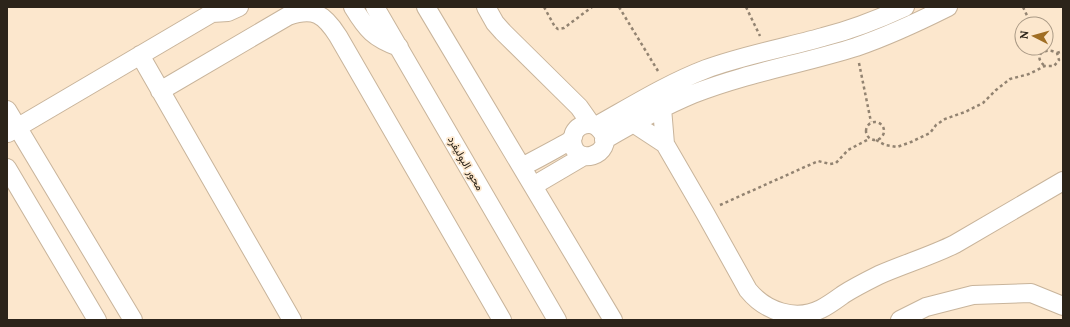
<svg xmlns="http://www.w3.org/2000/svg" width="1070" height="327" font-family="Lora,Vazirmatn,serif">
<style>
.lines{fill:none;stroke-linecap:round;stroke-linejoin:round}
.minor-casing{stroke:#c8b49b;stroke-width:20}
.path{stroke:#928371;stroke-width:2.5;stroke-dasharray:3 3;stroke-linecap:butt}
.minor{stroke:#fff;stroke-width:18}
.labels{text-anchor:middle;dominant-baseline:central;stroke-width:3.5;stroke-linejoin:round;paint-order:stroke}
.street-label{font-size:11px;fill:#2c241a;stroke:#fce7cd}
</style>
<rect width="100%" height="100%" fill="#fce7cd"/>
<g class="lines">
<defs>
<path id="minor" d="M353 7C367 30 374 38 399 47
M375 7 557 320
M426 7 613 320
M486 7 495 23 503 32 579 107 591 124
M212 13 228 12 239 7
M140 55 292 320
M160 91 288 16C314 7 324 14 338 36L502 320
M662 108 665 144
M7 110 133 320
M633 123 665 144 705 213 748 290C765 311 795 322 821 309 829 305 837 299 844 294 855 287 867 281 879 275 904 264 931 256 955 244L1063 181
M596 126C632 106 667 84 706 69 744 55 784 48 823 37 851 30 879 19 905 7
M8 133 212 13 214 7
M604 140C633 123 662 107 693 94 746 73 802 64 856 47 888 36 918 22 948 7
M522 167C529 163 570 142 572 138 574 137 573 135 574 133 577 127 583 124 589 124 594 124 599 128 602 132 616 154 573 170 572 139
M7 168 97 320
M533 186 584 156
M900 320 926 307 973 295 1031 293 1063 306"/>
</defs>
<!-- minor casing -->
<use href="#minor" class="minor-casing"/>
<!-- path -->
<path class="path" d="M544 7 555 27 558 29 564 28 592 7
M619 7 658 71
M746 7 760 36
M1023 7 1031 24
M1057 53 1063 51
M859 63 871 122
M866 131a9 9 0 1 1 18 0a9 9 0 1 1-18 0Z
M876 140 885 145 897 147 911 142 930 133 936 125 945 119 965 112 983 103 996 90 1010 79 1029 74 1045 66H1054L1059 60 1057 53C1044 46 1032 56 1045 66
M720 205 816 162 818 161 830 164 836 163 848 150 869 139"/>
<!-- minor -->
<use href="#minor" class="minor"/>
</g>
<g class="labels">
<!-- street labels -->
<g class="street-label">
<text transform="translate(466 163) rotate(60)">محور البوليفرد</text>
</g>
</g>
<!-- border -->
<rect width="1070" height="327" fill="none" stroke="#2c241a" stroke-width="16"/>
<!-- north arrow -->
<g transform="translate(1034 36) rotate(276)"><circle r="19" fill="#fce7cd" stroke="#a99985"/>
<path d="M0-3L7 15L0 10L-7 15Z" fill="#a06e24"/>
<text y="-6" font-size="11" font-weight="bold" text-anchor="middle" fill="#2c241a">N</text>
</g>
</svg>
